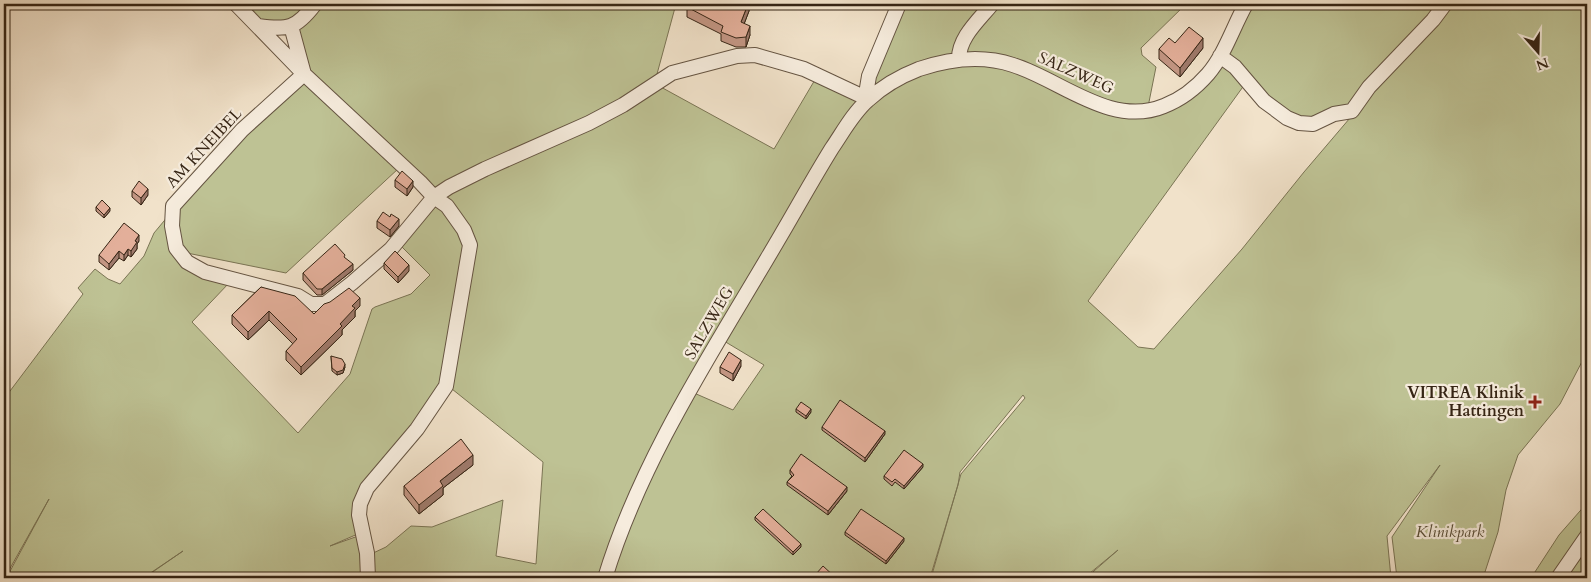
<svg xmlns="http://www.w3.org/2000/svg" width="1591" height="582" font-family="Cardo,serif">
<style>
.green{fill:#bec294;stroke:#7a7454}
.lines{fill:none;stroke-linecap:round;stroke-linejoin:round}
.minor-casing{stroke:#655442;stroke-width:16}
.minor{stroke:#f6ecdd;stroke-width:14}
.wall{fill:#c39684;stroke:#362515}
.shaded-wall{fill:#9f7a6c;stroke:#362515}
.building{fill:#e3af9a;stroke:#362515}
.poi-dot{fill:#8f2418;stroke:#f6ecdd;stroke-width:2}
.labels{text-anchor:middle;dominant-baseline:central;stroke-width:4.5;stroke-linejoin:round;paint-order:stroke}
.street-label{font-size:16px;fill:#362515;stroke:#f6ecdd}
.poi-label{font-size:16px;font-weight:bold;fill:#362515;stroke:#f6ecdd;text-anchor:end}
.park-label{font-size:16px;font-style:italic;fill:#584c35;stroke:#f6ecdd}
</style>
<rect width="100%" height="100%" fill="#f1e2ca"/>
<filter id="stains"><feTurbulence type="fractalNoise" baseFrequency=".004" numOctaves="4"/><feColorMatrix values="0 0 0 0 .2 0 0 0 0 .09 0 0 0 0 .02 0 0 0 .5 -.17"/></filter>
<radialGradient id="worn" r=".72"><stop offset=".6" stop-color="#630" stop-opacity="0"/><stop offset="1" stop-color="#630" stop-opacity=".3"/></radialGradient>
<!-- green -->
<path class="green" d="M237 4H313L304 16 269 26Z
M317 4H676L657 74 659 86 774 149 816 78 857 100 788 211 642 468 628 497 599 578H371L369 555 386 547 411 526 432 527 503 500 496 556 536 564 543 462 452 389 451 381 470 231 314 80 293 31Z
M901 4H990L948 60 871 91Z
M993 4H1186L1141 48 1142 55 1156 67 1148 107 1079 103 1092 109 1121 115H1146L1224 62 1245 84 1088 301 1138 347 1154 349 1242 249 1304 172 1447 4H1587V352L1560 404 1518 455 1506 490 1498 532 1483 578H1397L1392 537 1440 465 1387 536 1391 578H1086L1118 550 1084 578H931L961 474 1025 398 1023 395 960 472 958 485 930 578H609L638 495 694 393 733 410 764 365 724 341 869 98 921 72 961 65 962 44Z
M1251 4H1439L1355 105 1313 121 1285 114 1226 54Z
M305 80 399 168 286 273 182 252 176 207 245 131Z
M436 207H441L448 215 466 247 440 386 414 425 385 459 374 469 360 533 330 546 361 535 365 578H144L183 551 143 578H15L9 573 49 499 8 572 4 568V399L83 294 78 288 95 269 108 279 120 284 144 256 154 233 169 215 174 252 229 283 192 322 298 433 350 374 372 309 375 307 411 294 430 275 401 246 433 208Z
M1587 503V578H1531L1559 535Z"/>
<g class="lines">
<defs>
<path id="minor" d="M236 4 304 74 420 182 434 197 447 206 464 230 470 245 446 386 417 429 367 488 360 504 359 515 367 553 368 578
M258 26C288 30 296 29 315 4
M291 26 304 74 242 130 173 206 172 226 176 248 187 262 205 272 298 296 311 304H325L352 283 391 249 434 197 449 187 485 169 589 123 623 105 672 73 737 56 755 55 804 69 868 99
M1220 56 1235 67 1264 101 1287 118 1299 123 1313 124 1334 114 1352 111 1369 87 1433 20 1445 4
M959 60C958 38 979 20 992 4
M868 99 867 88 869 76 899 4
M605 578C642 456 717 345 781 235 798 206 814 177 832 148 843 132 853 113 868 100 882 87 901 76 919 69 949 59 983 55 1013 65 1061 80 1111 128 1164 106 1182 99 1195 89 1208 74 1225 54 1233 27 1246 4
M1558 578 1587 536"/>
</defs>
<!-- minor casing -->
<use href="#minor" class="minor-casing"/>
<!-- minor -->
<use href="#minor" class="minor"/>
</g>
<!-- wall -->
<path class="wall" d="M749 4V11L744 24 750 35 746 47H736L721 41V34L687 17V7L730 9Z
M1175 43 1203 48 1180 77 1159 59V49Z
M395 180 413 187 407 196 395 187Z
M132 191 148 195 141 205 132 197Z
M96 207 110 211 104 218 96 211Z
M377 221 399 226 390 237 377 228Z
M139 241 137 244V249L131 257 128 255 124 261 119 258 109 270 99 262V255Z
M345 258 353 270 322 295H317L303 280V273Z
M384 263 409 271 398 283 384 269Z
M261 287 314 314 360 306 355 311V317L342 330V335L301 375 286 360V351L293 344 269 320 248 340 232 324V315Z
M331 356 345 367 343 373 337 375 332 371Z
M741 366 733 381 720 373V367Z
M796 409 811 412 806 419 796 412Z
M822 427 885 434 865 462 822 430Z
M473 465 443 488V495L419 514 404 495V486Z
M923 467 904 489 895 482 892 486 884 479V476Z
M790 470 847 491 828 515 787 485V482L792 476 790 474Z
M755 517 801 547 793 555 755 520Z
M845 532 904 541 886 564 845 535Z"/>
<!-- shaded-wall -->
<path class="shaded-wall" d="M748 4H749V11L741 32V22Z
M750 26V35L746 47V37Z
M1203 38V48L1180 77V68Z
M413 181V187L407 196V189Z
M148 189V195L141 205V198Z
M110 208V211L104 218V215Z
M399 219V226L390 237V230Z
M139 235V241L137 244V249L131 257V251L135 241Z
M128 249V255L124 261V255Z
M119 251V258L109 270V264Z
M353 264V270L322 295V289Z
M409 265V271L398 283V277Z
M360 298V306L355 311V317L342 330V335L301 375V367L340 324 352 306Z
M269 311V320L248 340V332Z
M741 360V366L733 381V374Z
M345 364V367L343 373 337 375V372Z
M811 409V412L806 419V416Z
M885 431V434L865 462V458Z
M473 455V465L443 488V495L419 514V505L440 481Z
M923 464V467L904 489V486Z
M847 487V491L828 515V511Z
M904 538V541L886 564V561Z
M801 544V547L793 555V552Z"/>
<!-- building -->
<path class="building" d="M688 4H720L730 9 732 4H748L741 22 750 26 746 37 736 38 721 32 723 26 687 7Z
M1189 27 1203 38 1180 68 1159 49 1169 38 1175 43Z
M402 171 413 181 407 189 395 180Z
M139 181 148 189 141 198 132 191Z
M102 200 110 208 104 215 96 207Z
M383 212 390 217 391 214 399 219 390 230 377 221Z
M124 223 139 235 135 241 137 242 131 251 128 249 124 255 119 251 109 264 99 255Z
M335 244 345 255 344 257 353 264 322 289H317L303 273Z
M395 251 409 265 398 277 384 263Z
M261 287 295 296 314 314 324 304 330 302 349 288 360 298 352 306 355 308 340 324 342 326 301 367 286 351 297 339 269 311 248 332 232 315Z
M729 352 741 360 733 374 720 367Z
M331 356 342 359 345 364 343 370 337 372 332 368Z
M840 400 885 431 865 458 822 427Z
M801 402 811 409 806 416 796 409Z
M461 439 473 455 440 481 443 486 419 505 404 486Z
M904 450 923 464 904 486 895 479 892 482 884 476Z
M801 454 847 487 828 511 787 482 794 475 790 470Z
M763 509 801 544 793 552 755 517Z
M861 509 904 538 886 561 845 532Z
M823 566 836 578H821L816 574Z"/>
<!-- markers -->
<path class="poi-dot" d="M1532.5 394.5h5v5h5v5h-5v5h-5v-5h-5v-5h5z"/>
<g class="labels">
<!-- street labels -->
<g class="street-label">
<text transform="translate(1076 73) rotate(24)">SALZWEG</text>
<text transform="translate(204 148) rotate(-47)">AM KNEIBEL</text>
<text transform="translate(709 323) rotate(-60)">SALZWEG</text>
</g>
<!-- poi labels -->
<g class="poi-label">
<text x="1524" y="393">VITREA Klinik<tspan x="1524" dy="18">Hattingen</tspan></text>
</g>
<!-- park labels -->
<g class="park-label">
<text x="1450" y="532">Klinikpark</text>
</g>
</g>
<!-- margin -->
<rect width="1591" height="582" fill="none" stroke="#f1e2ca" stroke-width="20"/>
<rect x="5" y="5" width="1581" height="572" fill="none" stroke="#362515" stroke-width="2.5"/>
<rect x="10" y="10" width="1571" height="562" fill="none" stroke="#362515"/>
<!-- north arrow -->
<g transform="translate(1538 52) rotate(160)" stroke="#f6ecdd" stroke-width="4" paint-order="stroke">
<path d="M0-4L9 19L0 12L-9 19Z" fill="#362515"/>
<text y="-8" font-size="14" font-weight="bold" text-anchor="middle" fill="#362515">N</text>
</g>
<rect width="100%" height="100%" filter="url(#stains)"/>
<rect width="100%" height="100%" fill="url(#worn)"/>
</svg>
